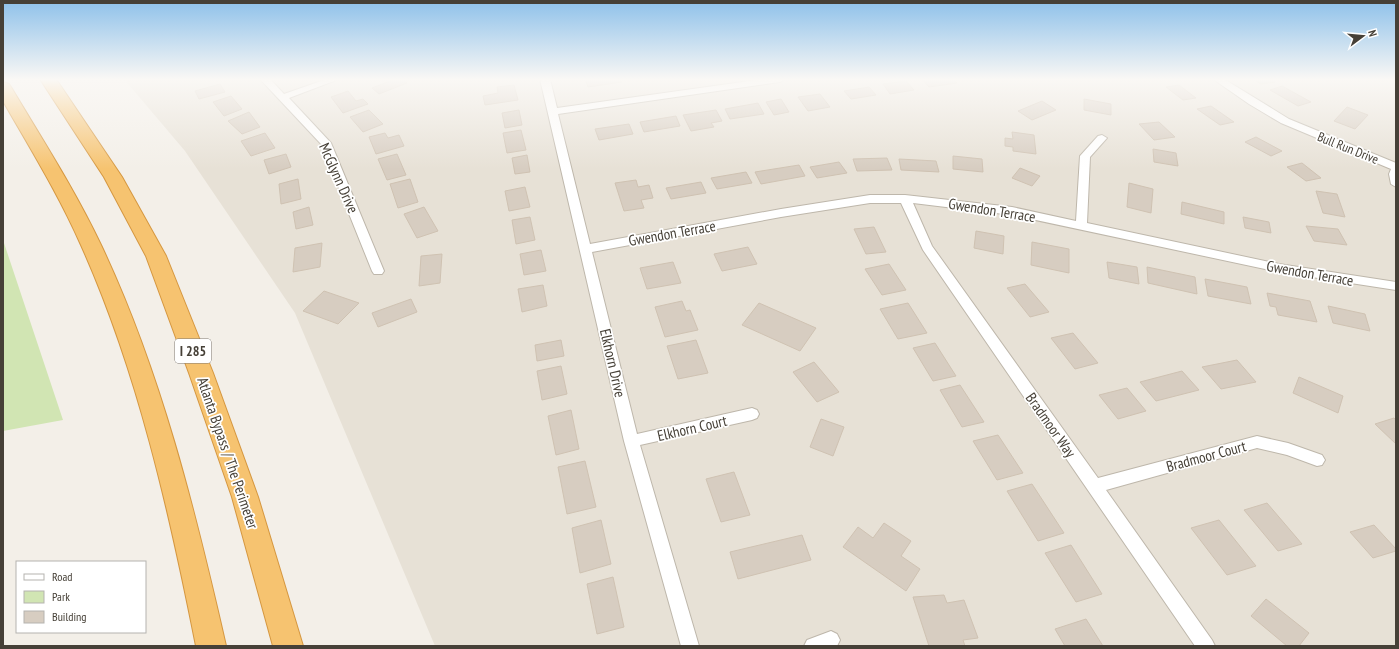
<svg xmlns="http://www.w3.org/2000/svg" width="1399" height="649" font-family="'PT Sans Narrow',sans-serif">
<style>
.residential{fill:#e7e1d6}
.green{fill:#d1e5b3}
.building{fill:#d7cdc1;stroke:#cfc2b2}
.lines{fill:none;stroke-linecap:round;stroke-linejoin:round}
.minor-casing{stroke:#beb7ab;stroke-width:2}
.motorway-casing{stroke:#d59740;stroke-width:2}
.minor{fill:#fff;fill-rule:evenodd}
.motorway{fill:#f6c370;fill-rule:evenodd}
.labels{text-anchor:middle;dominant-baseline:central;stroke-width:3.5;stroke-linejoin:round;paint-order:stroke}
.far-street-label{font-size:13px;fill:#464037;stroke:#fff}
.shield{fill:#fff;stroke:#7e7973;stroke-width:1}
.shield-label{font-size:14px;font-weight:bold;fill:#464037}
.street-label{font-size:15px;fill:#464037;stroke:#fff}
</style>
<rect width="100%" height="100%" fill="#f3efe8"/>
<!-- residential -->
<path class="residential" d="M124 79H1396V646H435L295 313 185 151Z"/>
<!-- green -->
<path class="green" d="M3 240 63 420 3 431Z"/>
<!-- building -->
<path class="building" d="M395 79H402L407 83 379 94 372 88Z
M585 79H620L622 82 588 87Z
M922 79H953L957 83 929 87Z
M1253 79H1271L1275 82 1261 84Z
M906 81 914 90 890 94 883 84Z
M220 84 225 92 199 99 195 91Z
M514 85 518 100 485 105 483 96 498 93 497 87Z
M1179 85 1196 98 1183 100 1166 87Z
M1282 86 1311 102 1298 106 1270 90Z
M869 87 876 95 851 99 844 91Z
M348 91 356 101 363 99 368 104 343 113 331 97Z
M820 94 830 107 808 111 798 97Z
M231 96 242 109 224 116 213 102Z
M781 99 789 112 774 115 766 102Z
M1084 99 1111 104V115L1084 110Z
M1042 101 1056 110 1032 120 1018 111Z
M758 103 764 114 730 119 725 109Z
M1211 106 1234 122 1220 125 1197 109Z
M1347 107 1368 115 1355 129 1334 121Z
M369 110 383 124 363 132 350 117Z
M519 110 522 125 505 128 502 113Z
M716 110 722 121 711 123 714 127 691 131 683 115Z
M249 112 260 127 242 134 228 121Z
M676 116 680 126 644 132 640 122Z
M1159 122 1175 137 1154 140 1139 124Z
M629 124 633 134 599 140 595 129Z
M521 130 526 150 507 153 503 133Z
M1012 132 1034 135 1036 154 1013 151V147L1005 146V138L1013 139Z
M265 133 275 148 251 156 241 141Z
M385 133 388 138 399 135 404 146 376 154 369 137Z
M1256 137 1282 151 1271 156 1245 142Z
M1153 149 1176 153 1178 166 1154 162Z
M286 154 291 167 269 174 264 160Z
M397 154 406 175 387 180 378 159Z
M527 155 530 172 515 174 512 158Z
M953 156 982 159 983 172 953 169Z
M887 158 892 170 857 171 853 159Z
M899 159 936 161 939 172 901 170Z
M839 162 847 173 817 178 810 167Z
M1302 163 1321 178 1306 181 1287 167Z
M799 165 805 176 761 184 755 172Z
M1020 168 1040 176 1032 186 1012 178Z
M746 172 752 183 717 189 711 178Z
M298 179 301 199 281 204 279 184Z
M410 179 418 202 398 208 390 184Z
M636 180 638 187 649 185 653 198 641 200 644 208 624 211 615 183Z
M701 182 706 193 671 199 666 188Z
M1129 183 1153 189 1151 213 1127 207Z
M525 187 530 207 509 211 505 191Z
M1316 191 1337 194 1345 217 1323 213Z
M1182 202 1224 212V224L1181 214Z
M309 207 313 225 296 229 293 212Z
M424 207 438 231 417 238 404 214Z
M530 217 535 240 516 244 512 220Z
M1243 217 1269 222 1271 233 1245 228Z
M1306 226 1338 229 1347 245 1314 241Z
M874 227 886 252 866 254 854 229Z
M976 231 1004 236 1003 254 974 248Z
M1032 242 1069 249V273L1031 265Z
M322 243 320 267 293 272 295 248Z
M748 247 757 264 722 271 714 254Z
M541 250 546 271 524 275 520 254Z
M442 254 440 283 419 286 421 256Z
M673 262 681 283 647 289 640 268Z
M1107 262 1137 267 1139 284 1109 278Z
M889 264 906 290 882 295 865 269Z
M1147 267 1195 277 1197 294 1148 283Z
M1205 279 1247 287 1251 304 1208 296Z
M1025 284 1049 312 1030 317 1007 288Z
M543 285 547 306 522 312 518 289Z
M324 291 359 303 338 324 303 311Z
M1267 293 1310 301 1317 322 1278 315 1276 307 1270 306Z
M411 299 417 312 378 327 372 313Z
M682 301 686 311 690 310 698 330 665 337 655 307Z
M759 303 816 328 800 351 742 325Z
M908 303 927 333 898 339 880 309Z
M1328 306 1365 314 1370 331 1333 323Z
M1073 333 1098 363 1075 369 1051 338Z
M561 340 564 356 537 361 535 345Z
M696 340 708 373 678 379 667 346Z
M935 343 956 376 933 381 913 348Z
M1237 360 1256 382 1221 389 1202 367Z
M814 362 839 392 817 402 793 372Z
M561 366 567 394 542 400 537 371Z
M1182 371 1199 390 1156 401 1140 382Z
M1299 377 1343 396 1338 413 1293 393Z
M960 385 984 422 962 427 940 390Z
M1127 388 1146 411 1118 419 1099 395Z
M571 410 579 449 556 455 548 416Z
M1394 418 1396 420V444L1375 424Z
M821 419 844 427 833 456 810 447Z
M998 435 1023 473 997 480 973 441Z
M585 461 596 507 567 514 558 467Z
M734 472 750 515 721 522 706 479Z
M1032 484 1064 533 1038 541 1007 491Z
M1267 503 1302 544 1278 551 1244 510Z
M601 520 611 564 580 573 572 528Z
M1219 520 1256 566 1227 575 1191 528Z
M884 523 911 541 901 556 920 569 906 591 843 547 858 527 873 538Z
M1374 525 1396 549V551L1373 558 1350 532Z
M802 535 811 560 738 579 730 552Z
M1071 545 1102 594 1076 602 1045 553Z
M613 577 624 627 597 634 587 584Z
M944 595 947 603 964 600 978 638 963 640 965 646H929L913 597Z
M1266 599 1309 633 1299 646H1287L1251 616Z
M1086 619 1103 646H1065L1055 629Z"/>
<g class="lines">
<defs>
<path id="minor" d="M260 79H270L284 94 327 79H339L289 98 331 143 384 271 382 274H374L372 271 321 144Z
M540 79H550L557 108 764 79H785L780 82 558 114 590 244 781 209 870 195H905L1012 207 1076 221 1080 156 1098 136 1102 135 1107 138 1090 157 1087 223 1279 264 1396 282V290L1279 272 1012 215 913 203 932 246 1098 478 1257 436 1288 443 1322 455 1325 460 1322 465 1317 466 1287 455 1257 448 1106 490 1212 640 1215 646H1195L923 250 901 203H870L781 217 592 252 637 434 752 408 757 410 759 414 757 418 752 420 640 445 699 646H681L624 441Z
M1213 79H1224L1289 119 1396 163V187L1391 184 1389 174 1391 169 1281 123 1249 104Z
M831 631 837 634 840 640 837 646H804L807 640Z"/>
<path id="motorway" d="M40 79H56L122 177 166 256 213 373 258 497 303 646H273L232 497 189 373 146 256 104 177Z
M3 82 9 84 11 87C42 139 75 190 101 245 161 372 195 510 226 646H196C169 510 138 372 81 245 59 195 30 148 3 101Z"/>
</defs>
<!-- minor casing -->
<use href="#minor" class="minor-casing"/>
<!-- motorway casing -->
<use href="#motorway" class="motorway-casing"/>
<!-- minor -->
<use href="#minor" class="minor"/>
<!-- motorway -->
<use href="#motorway" class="motorway"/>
</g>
<!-- sky -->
<linearGradient id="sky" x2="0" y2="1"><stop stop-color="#8ec1ea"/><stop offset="0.47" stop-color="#faf8f5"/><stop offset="1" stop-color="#faf8f5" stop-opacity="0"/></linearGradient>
<rect width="1399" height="169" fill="url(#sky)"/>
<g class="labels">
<!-- far-street labels -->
<g class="far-street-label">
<text transform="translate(1348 148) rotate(22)">Bull Run Drive</text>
</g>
<!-- shield labels -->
<rect class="shield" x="175" y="339" width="36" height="24" rx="3"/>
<g class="shield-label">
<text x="193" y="351">I 285</text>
</g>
<!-- street labels -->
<g class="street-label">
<text transform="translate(339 178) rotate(66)">McGlynn Drive</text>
<text transform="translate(992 210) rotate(9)">Gwendon Terrace</text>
<text transform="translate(672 233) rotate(-10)">Gwendon Terrace</text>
<text transform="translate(1310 273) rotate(10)">Gwendon Terrace</text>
<text transform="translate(613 363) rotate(77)">Elkhorn Drive</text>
<text transform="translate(1051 425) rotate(55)">Bradmoor Way</text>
<text transform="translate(692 428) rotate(-13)">Elkhorn Court</text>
<text transform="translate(228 453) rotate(71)">Atlanta Bypass / The Perimeter</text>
<text transform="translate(1206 456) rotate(-15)">Bradmoor Court</text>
</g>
</g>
<!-- border -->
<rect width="1399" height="649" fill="none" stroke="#464037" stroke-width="8"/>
<!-- legend -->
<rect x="16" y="561" width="130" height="72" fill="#ffffff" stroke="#b5b3af"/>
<rect x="24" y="574" width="20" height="6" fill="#ffffff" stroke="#b5b3af"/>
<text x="52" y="581" font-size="12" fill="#464037">Road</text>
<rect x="24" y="591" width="20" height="12" fill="#d1e5b3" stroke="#b5b3af"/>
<text x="52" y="601" font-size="12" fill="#464037">Park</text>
<rect x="24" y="611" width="20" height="12" fill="#d7cdc1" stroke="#b5b3af"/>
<text x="52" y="621" font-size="12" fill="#464037">Building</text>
<!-- north arrow -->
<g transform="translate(1363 36) rotate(74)" stroke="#ffffff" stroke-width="3" paint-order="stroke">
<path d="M0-3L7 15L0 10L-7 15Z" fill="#464037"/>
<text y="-6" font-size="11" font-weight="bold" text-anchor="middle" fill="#464037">N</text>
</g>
</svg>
